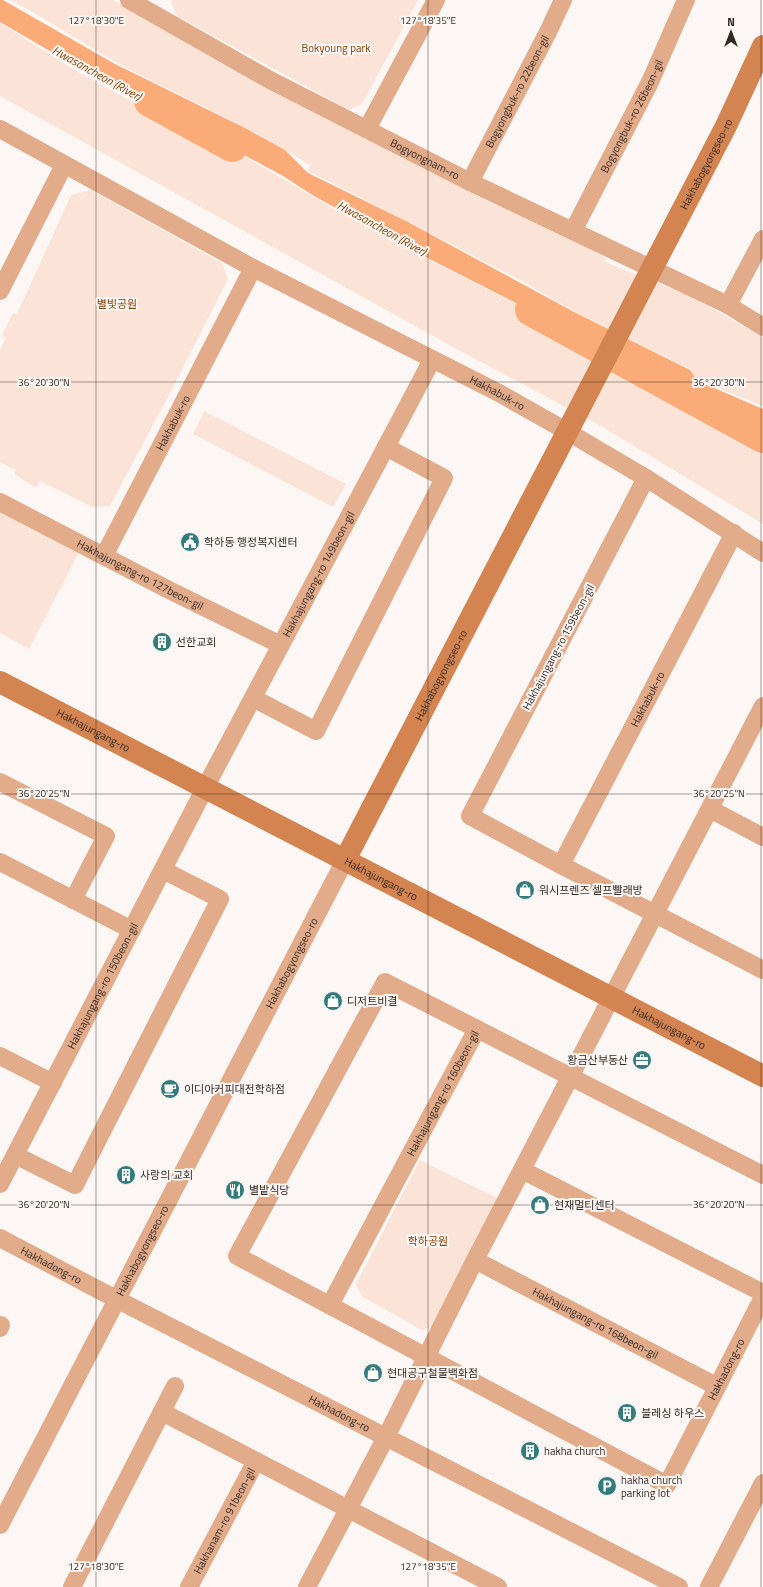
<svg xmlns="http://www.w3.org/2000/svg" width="763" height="1587" font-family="'Titillium Web','Noto Sans KR',sans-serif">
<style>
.green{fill:#fbe4d7}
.water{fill:#faab78}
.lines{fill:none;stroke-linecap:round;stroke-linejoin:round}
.river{stroke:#faab78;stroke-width:32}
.street{stroke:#e2ab8a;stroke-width:18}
.secondary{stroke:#d38450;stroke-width:22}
.ticks{fill:none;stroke:#332923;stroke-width:1;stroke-opacity:0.45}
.labels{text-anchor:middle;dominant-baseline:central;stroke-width:4;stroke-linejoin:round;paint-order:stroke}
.park-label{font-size:11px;fill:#884202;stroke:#fcf7f4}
.street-label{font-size:11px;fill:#332923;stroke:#fcf7f4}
.poi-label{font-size:11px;fill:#332923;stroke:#fcf7f4;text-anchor:start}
.water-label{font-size:12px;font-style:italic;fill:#864000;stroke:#fcf7f4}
.ticks-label{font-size:10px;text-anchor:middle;fill:#332923;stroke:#fcf7f4;stroke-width:4;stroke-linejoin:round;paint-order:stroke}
</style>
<rect width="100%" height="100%" fill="#fcf7f4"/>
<!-- green -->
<path class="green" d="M10 0H113L179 38 432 173 480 197 585 245 604 257 605 262 688 295 763 337V406L698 380 690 369 580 315 522 281 354 194 308 171 310 165C251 127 187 100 125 67 86 46 49 20 10 0Z
M172 0H418L362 104 349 110 177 16 172 4Z
M0 23C59 60 122 103 189 124L336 210 406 248 639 366 689 396 763 437V524L601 426 453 347 0 96Z
M91 190 222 263 228 279 171 391 110 506 92 507 40 481 36 488 14 474 16 470 0 462V350L6 338 2 335 13 313 17 314 71 195Z
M204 411 346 484 333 507 193 434Z
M0 506 79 552 29 649 0 633Z
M420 1160 499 1199 433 1327 422 1330 361 1296 356 1284Z"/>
<!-- water -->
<path class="water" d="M0 0H3L115 64 245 128 285 150 308 173 406 221 574 312 690 370 698 381 763 409V437L637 365 408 248 314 196 283 176 222 143 190 123 173 118 120 92 0 22Z"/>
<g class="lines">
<!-- river -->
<path class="river" d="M150 101 232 146
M531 310 763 437"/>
<!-- street -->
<g class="street">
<path id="s1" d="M129 0 270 80 470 182 728 305 763 327"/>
<path id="s2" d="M0 129 253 268 499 393 568 432 646 478 763 553"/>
<path d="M367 129 436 0"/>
<path id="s3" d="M470 182 548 32 563 0"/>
<path id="s4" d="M573 231 650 82 686 0"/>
<path d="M0 291 64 165"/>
<path d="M728 305 763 239"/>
<path d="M646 478 470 816 561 865 763 970"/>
<path id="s5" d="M0 502 169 590 281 645"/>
<path id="s6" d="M104 556 253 268"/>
<path d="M253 698 316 731 444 478 386 447"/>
<path d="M0 782 106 836 73 900"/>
<path d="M710 809 763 837"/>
<path d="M0 862 132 930"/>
<path id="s7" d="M561 865 734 533"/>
<path d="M0 1056 53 1083"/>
<path d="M15 1155 75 1185 220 899 163 870"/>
<path d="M522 1170 763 1293"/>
<path id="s8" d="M763 1175 385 982 237 1256 667 1485 763 1297"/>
<path id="s9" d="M0 1184 205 788 432 360"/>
<path id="s10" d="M0 1238 116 1299 679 1587"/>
<path id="s11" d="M475 1260 716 1386"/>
<path id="s12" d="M330 1305 477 1029"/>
<path d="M0 1325H1L0 1328"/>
<path d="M162 1412 498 1587"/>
<path id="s13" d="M0 1525 345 860"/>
<path d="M72 1587 175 1386"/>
<path id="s14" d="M189 1587 256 1461"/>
<path d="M307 1587 386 1437 475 1260 763 706"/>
<path d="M709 1587 763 1483"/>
</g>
<!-- secondary -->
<g class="secondary">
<path id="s15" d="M0 682 763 1076"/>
<path id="s16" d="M345 860 726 126 763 46"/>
</g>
</g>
<!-- ticks -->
<path class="ticks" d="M96 0V1587M428 0V1587M761 0V1587M0 382H763M0 794H763M0 1205H763"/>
<!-- icons -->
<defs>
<symbol id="civic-disc" viewBox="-11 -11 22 22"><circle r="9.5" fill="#337c7d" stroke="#fcf7f4"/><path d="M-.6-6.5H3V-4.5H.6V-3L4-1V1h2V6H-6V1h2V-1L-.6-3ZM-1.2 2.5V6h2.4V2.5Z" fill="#fff"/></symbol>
<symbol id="building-disc" viewBox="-11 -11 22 22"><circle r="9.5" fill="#337c7d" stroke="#fcf7f4"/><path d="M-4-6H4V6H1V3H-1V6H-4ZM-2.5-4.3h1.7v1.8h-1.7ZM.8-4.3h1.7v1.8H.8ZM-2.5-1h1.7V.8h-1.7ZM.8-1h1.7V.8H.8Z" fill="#fff"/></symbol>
<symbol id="shop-disc" viewBox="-11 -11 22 22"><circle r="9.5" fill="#337c7d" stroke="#fcf7f4"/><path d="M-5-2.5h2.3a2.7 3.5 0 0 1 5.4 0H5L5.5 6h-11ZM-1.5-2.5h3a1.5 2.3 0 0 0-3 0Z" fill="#fff"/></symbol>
<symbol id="office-disc" viewBox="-11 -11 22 22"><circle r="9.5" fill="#337c7d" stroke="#fcf7f4"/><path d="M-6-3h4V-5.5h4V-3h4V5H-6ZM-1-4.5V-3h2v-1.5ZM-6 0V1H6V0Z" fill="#fff"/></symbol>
<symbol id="cafe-disc" viewBox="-11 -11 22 22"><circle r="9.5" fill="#337c7d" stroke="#fcf7f4"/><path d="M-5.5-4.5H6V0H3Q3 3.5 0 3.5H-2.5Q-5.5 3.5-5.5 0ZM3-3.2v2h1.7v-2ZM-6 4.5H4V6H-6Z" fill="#fff"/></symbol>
<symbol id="restaurant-disc" viewBox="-11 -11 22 22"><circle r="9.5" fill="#337c7d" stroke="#fcf7f4"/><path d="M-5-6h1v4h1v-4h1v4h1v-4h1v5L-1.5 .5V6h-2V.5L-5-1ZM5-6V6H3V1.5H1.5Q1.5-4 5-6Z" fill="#fff"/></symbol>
<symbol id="parking-disc" viewBox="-11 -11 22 22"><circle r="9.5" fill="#337c7d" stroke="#fcf7f4"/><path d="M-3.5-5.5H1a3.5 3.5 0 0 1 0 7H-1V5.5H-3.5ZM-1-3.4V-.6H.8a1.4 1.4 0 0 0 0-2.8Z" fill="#fff"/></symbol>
</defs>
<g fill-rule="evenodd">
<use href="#civic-disc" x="179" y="531" width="22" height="22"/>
<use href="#building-disc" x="151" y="631" width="22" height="22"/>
<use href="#shop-disc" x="514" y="879" width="22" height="22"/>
<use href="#shop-disc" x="322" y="990" width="22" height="22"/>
<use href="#office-disc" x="631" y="1049" width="22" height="22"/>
<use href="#cafe-disc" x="159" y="1078" width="22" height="22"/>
<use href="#building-disc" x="115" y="1164" width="22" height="22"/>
<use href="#restaurant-disc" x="224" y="1179" width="22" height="22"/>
<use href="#shop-disc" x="529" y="1194" width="22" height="22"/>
<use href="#shop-disc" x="362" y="1362" width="22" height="22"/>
<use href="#building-disc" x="616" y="1402" width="22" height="22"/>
<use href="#building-disc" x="519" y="1440" width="22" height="22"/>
<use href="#parking-disc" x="596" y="1475" width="22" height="22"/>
</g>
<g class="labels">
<!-- park labels -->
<g class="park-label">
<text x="336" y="48">Bokyoung park</text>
<text x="117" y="304">별빛공원</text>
<text x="428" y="1241">학하공원</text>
</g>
<!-- street labels -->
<g class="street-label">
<text stroke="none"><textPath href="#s3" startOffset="102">Bogyongbuk-ro 22beon-gil</textPath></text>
<text stroke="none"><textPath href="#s4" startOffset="129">Bogyongbuk-ro 26beon-gil</textPath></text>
<text stroke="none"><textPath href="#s1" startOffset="336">Bogyongnam-ro</textPath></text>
<text stroke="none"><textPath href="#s16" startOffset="784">Hakhabogyongseo-ro</textPath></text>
<text stroke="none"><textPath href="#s2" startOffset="563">Hakhabuk-ro</textPath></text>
<text stroke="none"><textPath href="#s6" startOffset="150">Hakhabuk-ro</textPath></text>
<text stroke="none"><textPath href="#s9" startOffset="688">Hakhajungang-ro 149beon-gil</textPath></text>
<text stroke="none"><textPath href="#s5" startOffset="158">Hakhajungang-ro 127beon-gil</textPath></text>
<text transform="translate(558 647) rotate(-62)">Hakhajungang-ro 159beon-gil</text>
<text stroke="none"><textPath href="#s16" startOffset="208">Hakhabogyongseo-ro</textPath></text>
<text stroke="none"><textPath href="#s7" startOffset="187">Hakhabuk-ro</textPath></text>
<text stroke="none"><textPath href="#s15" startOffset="105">Hakhajungang-ro</textPath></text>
<text stroke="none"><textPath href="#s15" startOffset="429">Hakhajungang-ro</textPath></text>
<text stroke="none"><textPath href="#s13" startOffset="633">Hakhabogyongseo-ro</textPath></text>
<text stroke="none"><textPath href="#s9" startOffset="223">Hakhajungang-ro 150beon-gil</textPath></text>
<text stroke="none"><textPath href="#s15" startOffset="753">Hakhajungang-ro</textPath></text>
<text stroke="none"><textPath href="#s12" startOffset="240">Hakhajungang-ro 160beon-gil</textPath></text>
<text stroke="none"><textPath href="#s13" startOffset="309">Hakhabogyongseo-ro</textPath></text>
<text stroke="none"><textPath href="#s10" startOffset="58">Hakhadong-ro</textPath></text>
<text stroke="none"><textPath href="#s11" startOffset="136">Hakhajungang-ro 168beon-gil</textPath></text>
<text stroke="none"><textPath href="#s8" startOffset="1353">Hakhadong-ro</textPath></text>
<text stroke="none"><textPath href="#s10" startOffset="382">Hakhadong-ro</textPath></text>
<text stroke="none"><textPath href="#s14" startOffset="75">Hakhanam-ro 91beon-gil</textPath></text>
</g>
<!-- poi labels -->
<g class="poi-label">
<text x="204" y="542">학하동 행정복지센터</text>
<text x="176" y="642">선한교회</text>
<text x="539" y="890">워시프렌즈 셀프빨래방</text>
<text x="347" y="1001">디저트비결</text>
<text x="628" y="1060" text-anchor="end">황금산부동산</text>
<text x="184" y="1089">이디아커피대전학하점</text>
<text x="140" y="1175">사랑의 교회</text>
<text x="249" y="1190">별밭식당</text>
<text x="554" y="1205">현재멀티센터</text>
<text x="387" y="1373">현대공구철물백화점</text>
<text x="641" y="1413">블레싱 하우스</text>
<text x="544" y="1451">hakha church</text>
<text x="621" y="1480">hakha church<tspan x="621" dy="13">parking lot</tspan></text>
</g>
<!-- water labels -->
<g class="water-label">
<text transform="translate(97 73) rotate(29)">Hwasancheon (River)</text>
<text transform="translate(382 228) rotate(29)">Hwasancheon (River)</text>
</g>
</g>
<g class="ticks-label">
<text x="96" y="24">127°18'30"E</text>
<text x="428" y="24">127°18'35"E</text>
<text x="44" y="386">36°20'30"N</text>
<text x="719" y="386">36°20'30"N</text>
<text x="44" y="797">36°20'25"N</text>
<text x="719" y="797">36°20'25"N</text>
<text x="44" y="1208">36°20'20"N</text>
<text x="719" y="1208">36°20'20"N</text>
<text x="96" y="1570">127°18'30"E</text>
<text x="428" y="1570">127°18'35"E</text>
</g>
<!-- north arrow -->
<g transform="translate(731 32)" stroke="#fcf7f4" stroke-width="3" paint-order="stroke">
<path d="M0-3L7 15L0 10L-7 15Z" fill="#332923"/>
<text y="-6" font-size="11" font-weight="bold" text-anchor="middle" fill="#332923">N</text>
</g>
</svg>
